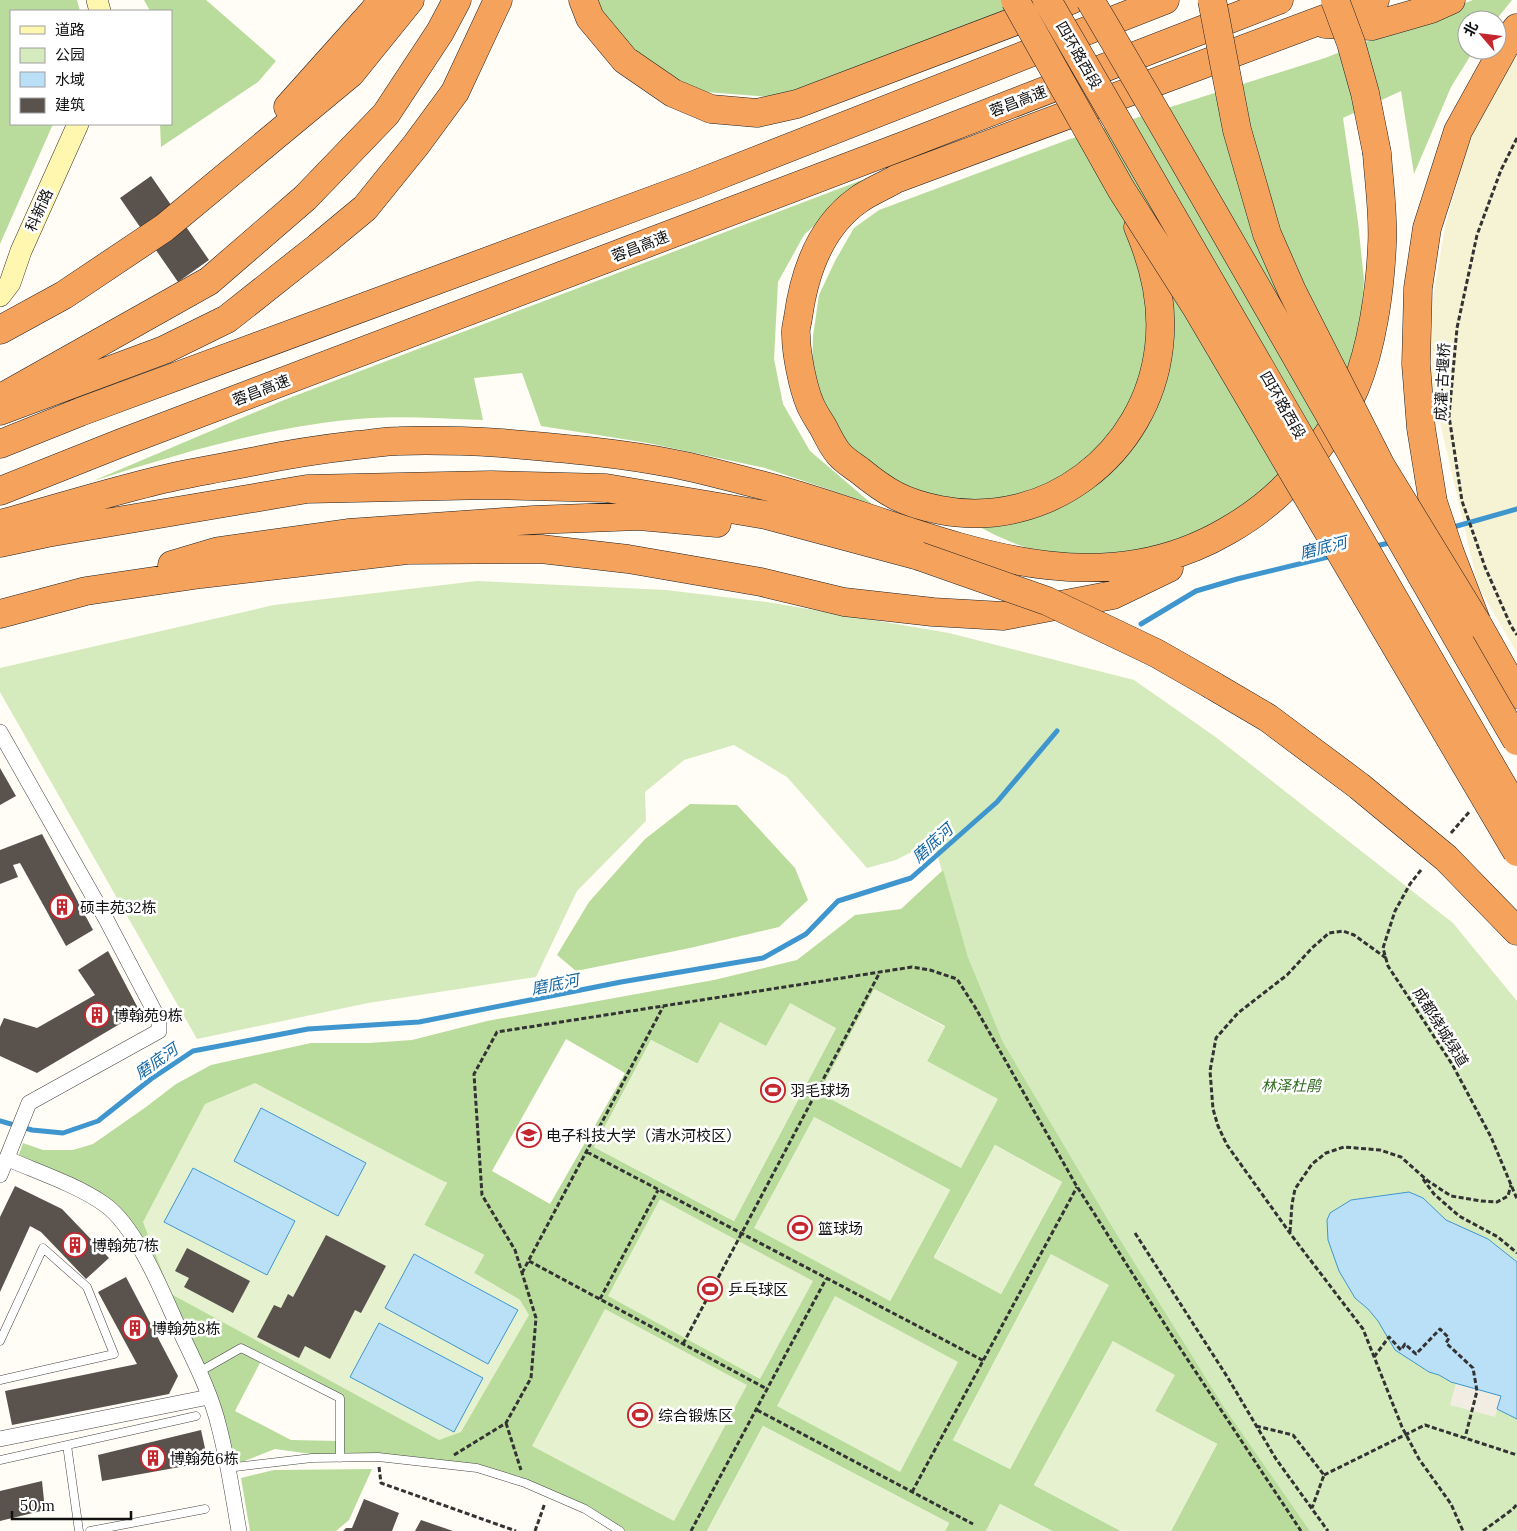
<svg xmlns="http://www.w3.org/2000/svg" width="1517" height="1531" font-family="Lora,'Noto Sans SC',serif">
<style>
.farmland{fill:#f6f3d4}
.green{fill:#d5ebbd}
.forest{fill:#b9dc9c;fill-rule:evenodd}
.pitch{fill:#e6f2cf}
.plaza{fill:#f1ede2}
.water{fill:#b9e0f7;stroke:#3f96cf}
.lines{fill:none;stroke-linecap:round;stroke-linejoin:round}
.stream{stroke:#3f96cf;stroke-width:5}
.building{fill:#5a524d}
.service-casing{stroke:#444;stroke-width:9}
.minor-casing{stroke:#444;stroke-width:16}
.secondary-casing{stroke:#333;stroke-width:22}
.motorway-casing{stroke:#222;stroke-width:29}
.path{stroke:#333;stroke-width:3;stroke-dasharray:5 2.5;stroke-linecap:butt}
.service{stroke:#fff;stroke-width:8}
.minor{stroke:#fff;stroke-width:15}
.secondary{stroke:#fff6b0;stroke-width:21}
.motorway{stroke:#f5a25d;stroke-width:28}
.motorway-bridge-casing{stroke:#222;stroke-width:29;stroke-linecap:butt}
.motorway-bridge{stroke:#f5a25d;stroke-width:28}
.labels{text-anchor:middle;dominant-baseline:central;stroke-width:5;stroke-linejoin:round;paint-order:stroke}
.street-label{font-size:15px;fill:#111;stroke:#fff}
.poi-label{font-size:15px;fill:#111;stroke:#fff;text-anchor:start}
.park-label{font-size:15px;font-style:italic;fill:#2f6b1f;stroke:#fff}
.water-label{font-size:16px;font-style:italic;fill:#1768a6;stroke:#fff}
</style>
<rect width="100%" height="100%" fill="#fffdf5"/>
<!-- farmland -->
<path class="farmland" d="M1517 56V653L1478 586 1431 383 1432 304 1445 227 1473 127Z"/>
<!-- green -->
<path class="green" d="M477 581 666 590 767 602 949 633 1134 680 1217 738 1453 923 1517 1001V1531H1310L1224 1407 1113 1228 1003 1042 968 957 933 841 896 860 867 868 787 777 734 745 684 760 645 792 646 821 577 891 536 977 368 1003 197 1039 0 692V668L274 605Z"/>
<!-- forest -->
<path class="forest" d="M0 0H77L80 11H11V124H53L0 244Z
M144 0H206L276 61 258 82 161 147 160 124H171V11H150Z
M597 0H1037L841 75 772 97 706 92 685 84 628 50 600 12Z
M1473 0H1512L1496 20H1467V50H1474L1451 87 1414 174 1401 91 1343 118 1358 222 1364 280 1361 318 1354 364 1319 434 1242 512 1149 554 1052 556 1016 544 995 535 890 480 865 462 845 440 826 412 812 375 813 336 819 295 835 261 854 228 879 210 1070 139 1325 58Z
M862 180 804 235 778 282 774 359 783 404 810 451 872 504 765 468 648 443 541 426 522 373 474 378 483 420C447 419 407 416 372 418 276 424 184 452 93 481L284 400Z
M690 804 737 805 795 868 808 900 779 927 690 948 576 971 557 955 589 902 645 839Z
M943 870 968 957 1003 1042 1113 1228 1224 1407 1310 1531H1171L1217 1444 1155 1411 1113 1341 1034 1485 1121 1531H1052L1000 1504 986 1531H945L949 1523 763 1426 707 1531H620L585 1509 477 1468 378 1457 340 1458 275 1449 227 1468 209 1397 117 1216 16 1163 23 1143 43 1150H73L93 1144 146 1107 176 1084 211 1065 311 1043H369L412 1040 487 1021 714 980 797 960 855 915 901 909ZM874 989 945 1026 927 1061ZM836 1028 734 1221 594 1147 651 1040 698 1064ZM566 1039 625 1073 550 1204 492 1171ZM814 1117 950 1190 890 1301ZM995 1145 1062 1182 1001 1294 934 1257ZM447 1182 424 1225 484 1255 474 1273 520 1300 143 1222ZM1051 1254 1068 1360 1010 1469 953 1440ZM262 1359 340 1398V1441L291 1440 235 1411Z
M372 1469 349 1520 336 1531H250L241 1478 274 1470Z"/>
<!-- pitch -->
<path class="pitch" d="M874 989 945 1027 927 1061 998 1099 961 1168 819 1093Z
M790 1003 836 1028 734 1221 594 1147 651 1040 697 1064 720 1022 766 1046Z
M255 1083 447 1183 424 1225 484 1255 474 1273 520 1300 529 1315 461 1432 439 1440 171 1294 143 1222 205 1104Z
M814 1117 950 1190 890 1301 754 1228Z
M995 1145 1062 1182 1001 1294 934 1258Z
M660 1199 813 1281 760 1379 608 1296Z
M1051 1254 1109 1285 1010 1469 953 1440Z
M835 1296 958 1362 900 1472 777 1406Z
M605 1309 747 1385 674 1521 532 1446Z
M1113 1341 1175 1375 1155 1411 1217 1444 1171 1531H1121L1034 1485Z
M763 1426 949 1523 945 1531H707Z
M1000 1504 1052 1531H986Z"/>
<!-- plaza -->
<path class="plaza" d="M1456 1383 1501 1396 1495 1417 1450 1405Z"/>
<!-- water -->
<path class="water" d="M261 1108 366 1163 338 1216 234 1161Z
M193 1168 295 1221 267 1275 164 1222Z
M1409 1192 1423 1198 1446 1220 1488 1239 1517 1262V1419L1497 1409 1501 1396 1451 1382 1439 1375 1429 1372 1395 1350 1378 1321 1368 1309 1355 1298 1339 1271 1328 1240 1327 1220 1330 1213 1351 1200Z
M414 1254 518 1310 488 1364 385 1308Z
M379 1323 483 1378 454 1432 350 1377Z"/>
<g class="lines">
<!-- stream -->
<path class="stream" d="M1450 528 1517 509
M1372 547 1393 542
M1141 624 1196 591 1237 579 1332 556
M0 1121 32 1130 63 1133 98 1121 151 1079 193 1051 308 1029 419 1022 621 982 763 958 806 934 838 901 911 878 997 802 1057 731"/>
</g>
<!-- building -->
<path class="building" d="M151 176 209 260 178 282 120 198Z
M0 768 16 796 0 805Z
M42 834 93 930 66 946 20 863 13 865 18 877 0 884V850Z
M108 951 140 1012 37 1073 0 1056V1027L4 1018 37 1028 95 995 78 970Z
M15 1186 62 1209 109 1258 86 1279 41 1232 30 1226 0 1292V1217Z
M326 1235 386 1266 361 1313 355 1310 330 1359 305 1346 299 1358 257 1337 274 1305 281 1308 288 1294 293 1297Z
M187 1248 250 1281 233 1313 184 1287 189 1278 175 1271Z
M126 1277 178 1376 169 1394 12 1425 5 1391 137 1364 98 1292Z
M201 1430 208 1462 102 1481 98 1455Z
M42 1481 45 1510 0 1521V1491Z
M364 1499 399 1513 392 1531H343L346 1528H352Z
M421 1520 453 1531H415Z"/>
<g class="lines">
<defs>
<path id="service" d="M0 1341 43 1248 87 1287 114 1354 0 1380
M199 1372 241 1348 340 1398V1458
M67 1445 79 1531
M0 1460 196 1416
M227 1468 312 1458 378 1457 477 1468 525 1483 585 1509 620 1531
M90 1531 205 1509"/>
<path id="minor" d="M0 732 106 919 159 1020V1031L29 1103 0 1175
M8 1159C38 1172 77 1185 104 1204 136 1226 163 1293 179 1329 194 1361 211 1393 219 1427 228 1461 233 1497 239 1531
M0 1439 209 1397"/>
<path id="secondary" d="M97 0 100 11
M0 296 10 283 21 251 78 124"/>
<path id="motorway" d="M583 0 590 18 625 60 673 93 711 109 757 113 797 104 1071 0
M1325 24 1372 26 1431 9 1451 0
M1517 28 1510 37 1458 131 1427 228 1418 288 1416 364 1421 428 1433 502 1450 553 1477 623 1517 694
M288 107 373 12 382 0
M1138 227C1154 264 1164 306 1159 347 1147 454 1046 531 940 510 904 503 887 493 859 470 852 465 844 460 839 454 832 446 828 436 823 427 819 420 813 412 810 404 803 388 796 353 796 335 795 330 797 324 798 318 804 274 820 227 858 200 869 192 884 186 896 179L1375 0
M0 330 64 295 164 228 351 73 410 0
M8 394 209 281 305 198 386 114 440 32 457 0
M0 411 164 350 227 319 318 247 365 208 416 145 455 92 498 0
M0 444 80 412 694 185 1165 0
M0 491 121 443 908 144 1279 0
M0 524C55 509 109 492 164 479 194 472 225 467 256 461 289 454 322 449 357 445 371 444 385 441 399 441 432 440 467 441 501 443 557 448 614 452 670 463 703 469 736 479 769 487 918 526 1076 619 1227 531 1257 514 1282 494 1304 466 1323 442 1343 416 1355 388 1372 347 1380 291 1382 246 1384 216 1379 184 1377 153
M0 543 47 533 307 489 491 485 606 488 766 515 919 556
M172 565 219 551 348 533 533 520 639 516 717 523
M0 614 86 591 201 574 407 550 541 549 628 559 761 582 844 602 933 612 1003 616 1113 595 1169 568
M1212 685 1268 718 1359 786 1446 858 1517 931"/>
</defs>
<!-- service casing -->
<use href="#service" class="service-casing"/>
<!-- minor casing -->
<use href="#minor" class="minor-casing"/>
<!-- secondary casing -->
<use href="#secondary" class="secondary-casing"/>
<!-- motorway casing -->
<use href="#motorway" class="motorway-casing"/>
<!-- path -->
<path class="path" d="M1517 138 1501 170 1477 235 1457 328 1449 416 1462 501 1485 567 1511 626 1517 635
M1451 833 1470 811
M1421 870 1410 884 1395 911 1383 948 1388 966 1452 1064 1491 1137 1517 1199
M1386 958 1354 935 1343 931 1329 933 1312 948 1287 975 1238 1013 1216 1038 1210 1071 1213 1109 1218 1126 1227 1145 1292 1236 1363 1329 1402 1427 1419 1459 1451 1504 1463 1531
M587 1152 984 1361
M1423 1179 1434 1194 1459 1216 1498 1237 1517 1253
M1290 1232 1292 1204 1295 1189 1312 1164 1326 1153 1344 1147 1380 1150 1401 1157 1428 1181 1451 1196 1481 1201 1497 1202 1508 1196 1511 1185
M1135 1233 1228 1378 1276 1459 1328 1531
M529 1261 767 1389
M522 1273 663 1007
M600 1299 658 1190
M683 1344 880 972
M1374 1357 1389 1337 1401 1350 1405 1344 1416 1354 1440 1329 1449 1338 1446 1343 1473 1368 1477 1391 1465 1438
M757 1410 973 1524
M506 1423 521 1470
M1256 1426 1293 1435 1324 1475 1312 1508
M454 1455 506 1423 531 1378 536 1318 515 1250 482 1195 474 1074 497 1032 912 967 930 970 957 979 975 1007 1076 1185 1178 1345 1301 1531
M379 1467 381 1483 516 1531
M1324 1475 1425 1425 1517 1455
M912 1492 1077 1187
M535 1531 545 1503
M691 1531 826 1279
M1483 1531 1513 1509 1517 1504"/>
<!-- service -->
<use href="#service" class="service"/>
<!-- minor -->
<use href="#minor" class="minor"/>
<!-- secondary -->
<use href="#secondary" class="secondary"/>
<!-- motorway -->
<use href="#motorway" class="motorway"/>
<defs>
<path id="motorway-bridge" d="M1015 0 1121 189 1196 307 1517 852
M1047 0 1517 811
M1090 0C1235 246 1374 495 1517 741
M1212 0 1237 130 1267 234 1292 291 1381 466 1477 623
M1335 0 1351 43 1365 93 1377 153
M919 556 1047 601 1156 653 1212 685"/>
</defs>
<!-- motorway-bridge casing -->
<use href="#motorway-bridge" class="motorway-bridge-casing"/>
<!-- motorway-bridge -->
<use href="#motorway-bridge" class="motorway-bridge"/>
</g>
<!-- icons -->
<defs>
<symbol id="building-ring" viewBox="-11 -11 22 22"><circle r="9.5" fill="#fff" stroke="#c4262e" stroke-width="1.5"/><path d="M-4-6H4V6H1V3H-1V6H-4ZM-2.5-4.3h1.7v1.8h-1.7ZM.8-4.3h1.7v1.8H.8ZM-2.5-1h1.7V.8h-1.7ZM.8-1h1.7V.8H.8Z" fill="#c4262e"/></symbol>
<symbol id="stadium-ring" viewBox="-11 -11 22 22"><circle r="9.5" fill="#fff" stroke="#c4262e" stroke-width="1.5"/><path d="M0-5a6.5 5 0 1 0 0 10a6.5 5 0 1 0 0-10ZM-3.5-1.8h7v3.6h-7Z" fill="#c4262e"/></symbol>
<symbol id="university-ring" viewBox="-11 -11 22 22"><circle r="9.5" fill="#fff" stroke="#c4262e" stroke-width="1.5"/><path d="M0-5L7-2L0 1L-7-2ZM-4 1L0 2.5L4 1V4Q0 6-4 4Z" fill="#c4262e"/></symbol>
</defs>
<g fill-rule="evenodd">
<use href="#building-ring" x="48" y="893" width="28" height="28"/>
<use href="#building-ring" x="83" y="1001" width="28" height="28"/>
<use href="#stadium-ring" x="759" y="1076" width="28" height="28"/>
<use href="#university-ring" x="515" y="1121" width="28" height="28"/>
<use href="#stadium-ring" x="786" y="1214" width="28" height="28"/>
<use href="#building-ring" x="61" y="1231" width="28" height="28"/>
<use href="#stadium-ring" x="696" y="1275" width="28" height="28"/>
<use href="#building-ring" x="121" y="1314" width="28" height="28"/>
<use href="#stadium-ring" x="626" y="1401" width="28" height="28"/>
<use href="#building-ring" x="139" y="1444" width="28" height="28"/>
</g>
<g class="labels">
<!-- street labels -->
<g class="street-label">
<text transform="translate(1079 55) rotate(60)">四环路西段</text>
<text transform="translate(1018 101) rotate(-21)">蓉昌高速</text>
<text transform="translate(39 210) rotate(-66)">科新路</text>
<text transform="translate(640 246) rotate(-21)">蓉昌高速</text>
<text transform="translate(1442 382) rotate(-87)">成灌·古堰桥</text>
<text transform="translate(261 390) rotate(-21)">蓉昌高速</text>
<text transform="translate(1283 405) rotate(60)">四环路西段</text>
<text transform="translate(1441 1027) rotate(58)">成都绕城绿道</text>
</g>
<!-- poi labels -->
<g class="poi-label">
<text x="80" y="907">硕丰苑32栋</text>
<text x="114" y="1015">博翰苑9栋</text>
<text x="790" y="1090">羽毛球场</text>
<text x="546" y="1135">电子科技大学（清水河校区）</text>
<text x="818" y="1228">篮球场</text>
<text x="92" y="1245">博翰苑7栋</text>
<text x="728" y="1289">乒乓球区</text>
<text x="152" y="1328">博翰苑8栋</text>
<text x="658" y="1415">综合锻炼区</text>
<text x="170" y="1458">博翰苑6栋</text>
</g>
<!-- park labels -->
<g class="park-label">
<text x="1291" y="1085">林泽杜鹃</text>
</g>
<!-- water labels -->
<g class="water-label">
<text transform="translate(1323 547) rotate(-14)">磨底河</text>
<text transform="translate(932 843) rotate(-42)">磨底河</text>
<text transform="translate(555 984) rotate(-11)">磨底河</text>
<text transform="translate(156 1061) rotate(-35)">磨底河</text>
</g>
</g>
<!-- legend -->
<rect x="10" y="10" width="162" height="115" fill="#ffffff" stroke="#a0a0a0"/>
<rect x="20" y="26" width="25" height="8" fill="#fff6b0" stroke="#a0a0a0"/>
<text x="55" y="35" font-size="15" fill="#111111">道路</text>
<rect x="20" y="48" width="25" height="15" fill="#d5ebbd" stroke="#a0a0a0"/>
<text x="55" y="60" font-size="15" fill="#111111">公园</text>
<rect x="20" y="72" width="25" height="15" fill="#b9e0f7" stroke="#a0a0a0"/>
<text x="55" y="85" font-size="15" fill="#111111">水域</text>
<rect x="20" y="98" width="25" height="15" fill="#5a524d" stroke="#a0a0a0"/>
<text x="55" y="110" font-size="15" fill="#111111">建筑</text>
<!-- north arrow -->
<g transform="translate(1482 35) rotate(298)"><circle r="24" fill="#ffffff" stroke="#a0a0a0"/>
<path d="M0-4L9 19L0 12L-9 19Z" fill="#c4262e"/>
<text y="-8" font-size="14" font-weight="bold" text-anchor="middle" fill="#111111">北</text>
</g>
<!-- scale -->
<path d="M12 1511v8h119v-8" fill="none" stroke="#111111" stroke-width="2.5"/>
<text x="20" y="1511" font-size="15" fill="#111111" stroke="#ffffff" stroke-width="4" paint-order="stroke">50 m</text>
</svg>
